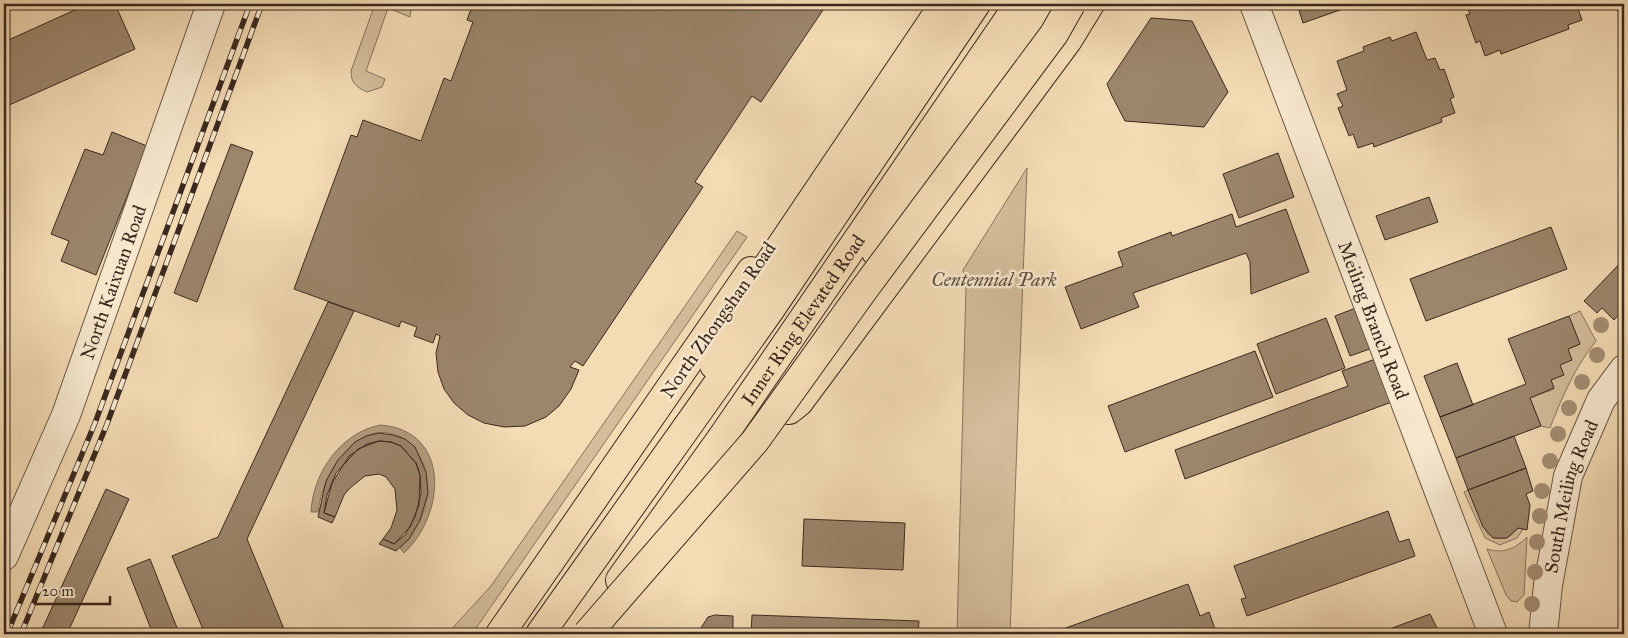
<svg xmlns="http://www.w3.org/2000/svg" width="1628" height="638" font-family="'IM FELL Great Primer',serif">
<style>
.green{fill:#d4bd9b;stroke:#88735d}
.water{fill:#b49e81;stroke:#846f5a}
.building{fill:#9b866c;stroke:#3b291f}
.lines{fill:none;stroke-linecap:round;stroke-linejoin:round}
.minor-casing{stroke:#695644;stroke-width:30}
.major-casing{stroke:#3b291f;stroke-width:30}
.highway-casing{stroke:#3b291f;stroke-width:30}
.minor{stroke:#f7e8ce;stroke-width:28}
.major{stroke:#f3dbb4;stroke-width:28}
.highway{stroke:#f3dbb4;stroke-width:28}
.rail-casing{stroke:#3b291f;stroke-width:5.5}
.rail{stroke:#f7e8ce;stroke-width:4;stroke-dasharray:11;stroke-linecap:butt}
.highway-bridge-casing{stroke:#3b291f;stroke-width:30;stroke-linecap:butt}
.highway-bridge{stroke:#f3dbb4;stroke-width:28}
.tree{fill:#a38d73}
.labels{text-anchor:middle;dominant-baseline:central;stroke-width:5;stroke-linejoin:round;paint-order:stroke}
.park-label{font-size:19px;font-style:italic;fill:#614e3e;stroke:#f7e8ce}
.street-label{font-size:19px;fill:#3b291f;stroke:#f7e8ce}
</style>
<rect width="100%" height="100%" fill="#f3dbb4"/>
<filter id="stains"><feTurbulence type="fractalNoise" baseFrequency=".004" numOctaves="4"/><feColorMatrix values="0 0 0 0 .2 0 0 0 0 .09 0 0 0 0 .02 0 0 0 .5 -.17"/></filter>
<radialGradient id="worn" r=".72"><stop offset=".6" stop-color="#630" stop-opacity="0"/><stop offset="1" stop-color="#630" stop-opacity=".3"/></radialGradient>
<!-- green -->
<path class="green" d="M375 4H408L411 9 410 17 388 8 366 71 385 79 382 87 367 92C356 87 351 83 351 71Z
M1027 168 1010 634H957L966 286 963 270Z
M737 231 747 237 472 634H447L491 586Z
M1580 311 1596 341C1575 367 1562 397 1550 428L1541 426 1530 398 1554 389 1551 380 1568 349 1580 344 1569 316Z
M1468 490 1487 533C1499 542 1509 540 1518 528L1523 529 1517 538 1500 545 1485 538 1464 492Z
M1527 537 1524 595 1517 602 1511 601 1506 595 1487 549C1503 554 1515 549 1527 537Z"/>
<!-- water -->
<path class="water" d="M380 425C451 430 446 514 404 553L400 548C468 480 395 389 342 456 328 472 321 491 318 512H311C313 472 341 433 380 425Z"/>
<!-- building -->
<path class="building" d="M88 4H115L135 49 7 106 4 98V42Z
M473 4H827L761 102 752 96 695 182 703 187 583 366 575 361 570 367 579 370 571 389 559 406 546 417 525 426 504 427 484 423 468 415 454 403 444 389 438 372 436 353 440 336 436 334 433 343 414 336 417 327 401 321 399 327 294 289 351 135 357 137 363 120 421 141 444 78 451 81 473 22 467 20Z
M1297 4H1357L1303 23Z
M1466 4H1581L1577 6 1582 20 1568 25 1569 29 1528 44 1501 54 1500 50 1485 56 1480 41 1476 43 1466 15 1470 14Z
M1620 4H1624V28L1616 6Z
M1151 18 1192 21 1228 92 1204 127 1125 121 1112 96 1107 84Z
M1416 32 1427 60 1435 58 1440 70 1444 69 1454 97 1450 99 1455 113 1441 118 1442 122 1401 137 1374 147 1373 143 1358 148 1353 134 1349 136 1338 108 1343 106 1337 94 1347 90 1337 61 1364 51 1363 47 1390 37 1392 41Z
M112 132 147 146 96 275 61 261 69 241 51 234 85 149 103 155Z
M231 144 253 152 197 302 174 293Z
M1278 153 1294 197 1239 218 1223 174Z
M1429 197 1438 222 1385 240 1376 216Z
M1286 209 1309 272 1251 294 1250 262 1246 253 1133 293 1139 307 1081 329 1065 287 1123 266 1118 252 1171 232 1172 236 1232 214 1236 227Z
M1551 227 1567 269 1426 321 1410 279Z
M1624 259V309L1614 320 1602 308 1597 313 1584 301Z
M328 302 354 311 247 539 286 634H205L172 556 218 537Z
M1366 304 1381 345 1350 356 1335 316Z
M1569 316 1580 344 1568 349 1572 360 1560 365 1564 375 1551 380 1554 388 1530 398 1541 426 1456 458 1440 417 1526 384 1508 339Z
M1326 318 1345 368 1276 394 1257 344Z
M1255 351 1273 397 1125 452 1108 406Z
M1381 357 1397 400 1185 479 1175 450 1348 386 1342 371Z
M1457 363 1473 405 1440 417 1424 376Z
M379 433 393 435 405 439 415 447 426 472 428 493 420 520 409 539 396 551 379 544 383 539 394 544 405 535 415 517 421 493 420 475 416 463 401 446 391 442 379 441 358 449 336 473 327 495 324 513 335 517 332 523 318 517 326 481 338 460 355 442 366 436Z
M1514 436 1526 468 1468 490 1456 458Z
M379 441 391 442 401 446 416 463 420 475 419 505 410 527 394 544 383 539 391 528 397 510 395 489 386 477 379 474 365 476 350 488 344 495 335 517 324 513 332 483 349 456 367 444Z
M1526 468 1533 491 1526 494 1530 505 1527 530 1518 528 1507 538H1493L1483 527 1468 490Z
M106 489 129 499 67 634H40Z
M1388 511 1399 542 1409 539 1415 556 1247 616 1241 599 1246 598 1234 566Z
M804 519 905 523 903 570 802 566Z
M150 559 179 633 177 634H153L127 568Z
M1188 584 1200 616 1209 612 1215 629 1201 634H1049Z
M1430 614 1440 634H1376Z
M715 615 733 616V634H697L708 617Z
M752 615 919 621 918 634H751Z"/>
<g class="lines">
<defs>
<g id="minor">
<path id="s1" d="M1254 4 1493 634"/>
<path id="s2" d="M4 556 66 415 211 4"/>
<path id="s3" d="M1543 634 1548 585 1568 476 1601 400 1624 369"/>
</g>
<path id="major" d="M876 252 968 120 1045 4
M789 410 799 402 1068 40 1090 4
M500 634 751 271"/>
<g id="highway">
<path d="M714 365 752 289 944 4"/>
<path id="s4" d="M620 580 723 436 1019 4"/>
<path d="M540 634 770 310 976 4"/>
</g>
</defs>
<!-- minor casing -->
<use href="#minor" class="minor-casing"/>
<!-- major casing -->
<use href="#major" class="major-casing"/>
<!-- highway casing -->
<use href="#highway" class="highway-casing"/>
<!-- minor -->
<use href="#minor" class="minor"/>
<!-- major -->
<use href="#major" class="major"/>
<!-- highway -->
<use href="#highway" class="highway"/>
<defs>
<path id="rail" d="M7 634 95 423 250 4
M21 634 107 424 262 4"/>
</defs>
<!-- rail casing -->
<use href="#rail" class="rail-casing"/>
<!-- rail -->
<use href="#rail" class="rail"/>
<defs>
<path id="highway-bridge" d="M587 634 755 441 865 288 1054 34 1071 4"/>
</defs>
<!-- highway-bridge casing -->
<use href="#highway-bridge" class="highway-bridge-casing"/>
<!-- highway-bridge -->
<use href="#highway-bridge" class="highway-bridge"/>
</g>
<!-- trees -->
<g class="tree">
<circle cx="1601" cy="325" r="8"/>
<circle cx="1597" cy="355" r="8"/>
<circle cx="1582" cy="382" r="8"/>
<circle cx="1569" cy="408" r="8"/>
<circle cx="1558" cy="434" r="8"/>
<circle cx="1550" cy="461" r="8"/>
<circle cx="1542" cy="491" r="8"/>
<circle cx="1540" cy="516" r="8"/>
<circle cx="1537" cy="542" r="8"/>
<circle cx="1535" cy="572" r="8"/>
<circle cx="1532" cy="604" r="8"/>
</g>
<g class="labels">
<!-- park labels -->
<g class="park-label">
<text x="994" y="279">Centennial Park</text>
</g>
<!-- street labels -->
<g class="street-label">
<text stroke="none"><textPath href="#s2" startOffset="295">North Kaixuan Road</textPath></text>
<text stroke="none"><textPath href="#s1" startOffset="338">Meiling Branch Road</textPath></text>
<text transform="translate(718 320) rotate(-55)">North Zhongshan Road</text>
<text stroke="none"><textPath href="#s4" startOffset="318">Inner Ring Elevated Road</textPath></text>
<text stroke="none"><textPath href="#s3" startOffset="141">South Meiling Road</textPath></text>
</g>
</g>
<!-- margin -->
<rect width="1628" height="638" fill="none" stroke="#f3dbb4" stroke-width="20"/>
<rect x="5" y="5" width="1618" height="628" fill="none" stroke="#3b291f" stroke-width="2.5"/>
<rect x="10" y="10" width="1608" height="618" fill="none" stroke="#3b291f"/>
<!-- scale -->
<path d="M35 596v8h75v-8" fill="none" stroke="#3b291f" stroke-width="2.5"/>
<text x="42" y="596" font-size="15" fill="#3b291f" stroke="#f7e8ce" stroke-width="4" paint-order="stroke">20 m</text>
<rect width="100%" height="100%" filter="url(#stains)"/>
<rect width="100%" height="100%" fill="url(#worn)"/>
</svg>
